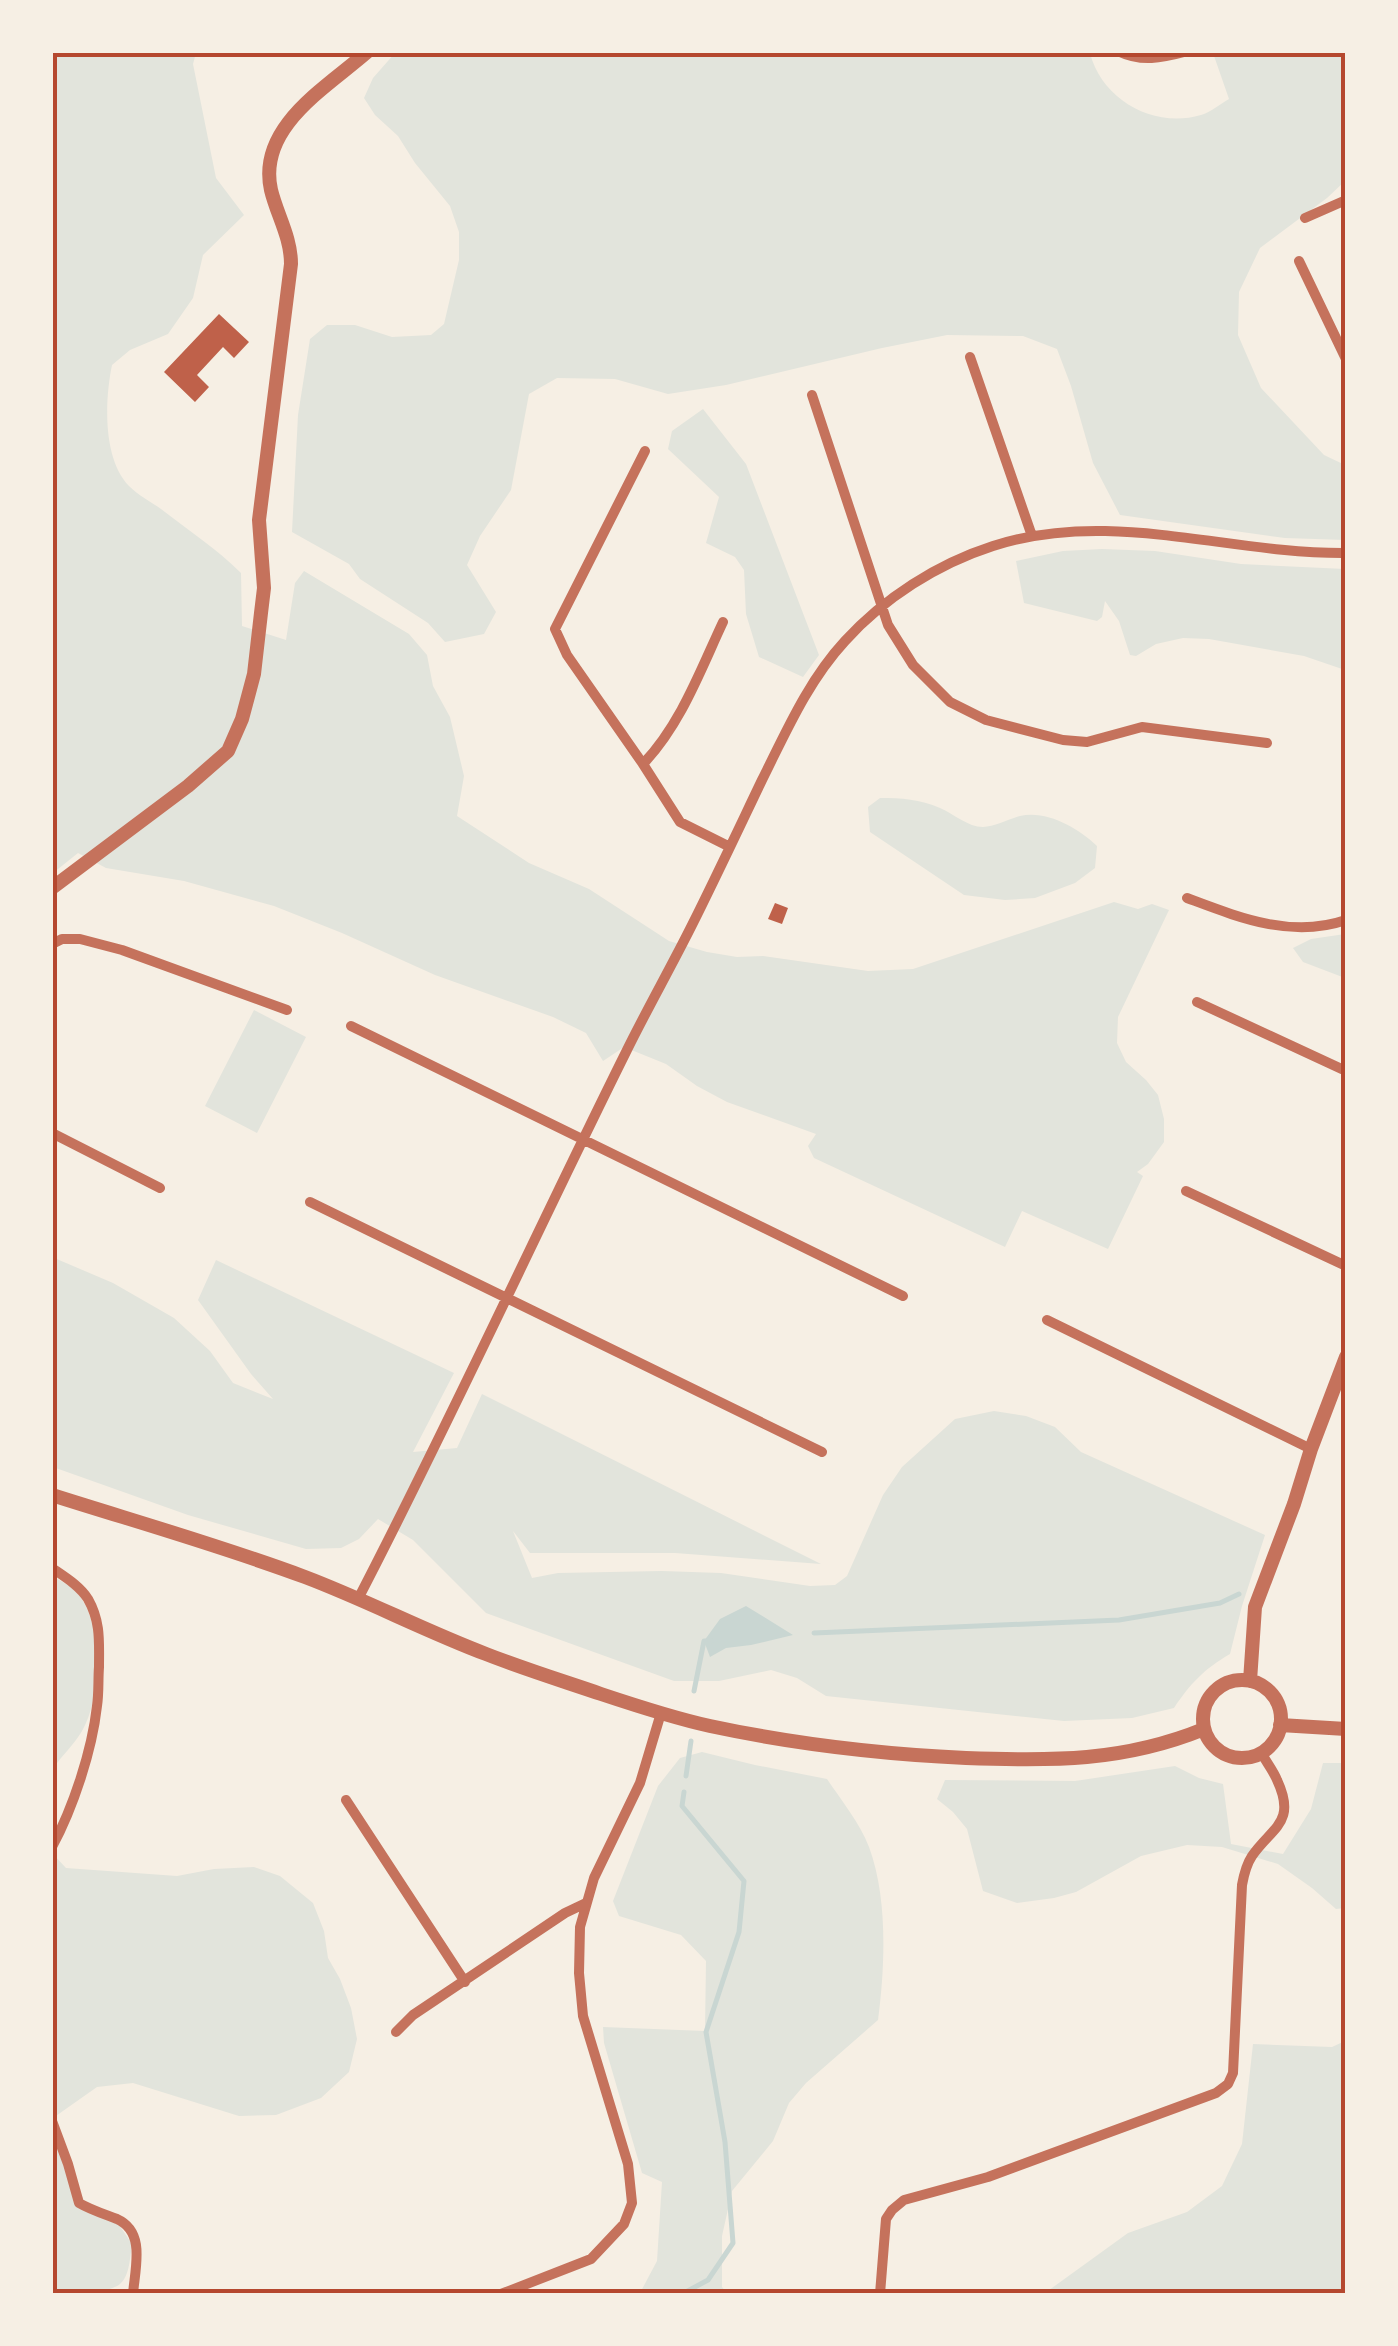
<svg xmlns="http://www.w3.org/2000/svg" width="1398" height="2346" font-family="'PT Sans Narrow',sans-serif">
<style>
.green{fill:#e2e4dc}
.water{fill:#c9d6d2}
.lines{fill:none;stroke-linecap:round;stroke-linejoin:round}
.stream{stroke:#c9d6d2;stroke-width:5}
.building{fill:#bf614a}
.minor{stroke:#c5725c;stroke-width:10}
.tertiary{stroke:#c5725c;stroke-width:14}
.neatline{fill:none;stroke:#b5482f;stroke-width:4}
</style>
<rect width="100%" height="100%" fill="#f6efe4"/>
<!-- green -->
<path class="green" d="M929 52 945 55 950 52 1090 53C1102 100 1154 129 1201 115 1211 112 1220 104 1229 99L1213 53H1345V181L1327 198 1260 248 1239 292 1238 335 1261 388 1324 455 1345 465V540L1285 538 1120 515 1093 463 1071 386 1057 349 1023 336 947 335 882 348 726 385 668 394 615 379 557 378 529 394 511 490 480 536 467 565 496 612 484 634 445 642 428 623 360 579 349 564 292 532 298 415 310 339 327 325H355L392 337 431 335 444 324 459 260V232L450 206 415 163 398 136 375 115 364 98 373 78 395 53Z
M53 53H196L193 64 216 178 244 215 203 255 193 298 168 334 130 350 112 365C105 399 102 458 129 486 138 495 151 502 161 509 188 530 217 549 241 573L242 626 286 640 295 583 304 571 409 634 427 655 433 686 450 717 464 776 457 816 529 863 589 889 669 941 707 952 737 957 763 956 868 971 913 969 1114 902 1138 909 1152 904 1169 910 1118 1017 1117 1043 1126 1062 1146 1080 1158 1095 1164 1119V1142L1148 1164 1137 1172 1143 1176 1108 1249 1022 1211 1005 1247 814 1158 808 1146 816 1134 727 1102 697 1086 666 1064 624 1047 603 1061 586 1033 553 1017 435 975 342 933 274 906 184 881 106 868 78 853 53 873Z
M703 409 746 464 819 655 803 677 759 657 746 614 744 570 735 557 706 543 719 497 668 449 672 431Z
M1102 549 1155 551 1241 564 1345 569V670L1304 656 1209 639 1183 638 1156 644 1136 656 1130 655 1119 621 1105 601 1102 617 1097 621 1024 603 1016 561 1063 551Z
M880 798C901 798 920 799 940 808 954 814 968 827 983 827 994 827 1009 819 1020 816 1047 810 1078 828 1097 846L1095 868 1075 883 1035 898 1005 900 964 895 870 832 868 807Z
M1345 934V978L1303 962 1293 948 1311 939Z
M254 1010 306 1037 257 1133 205 1106Z
M52 1257 113 1283 174 1318 210 1351 233 1383 273 1399 251 1374 198 1300 216 1260 454 1373 413 1452 457 1448 482 1394 821 1564 675 1553H530L513 1531 532 1578 558 1573 662 1571 721 1573 810 1586 835 1585 847 1576 883 1495 902 1467 955 1419 994 1411 1026 1416 1055 1427 1081 1452 1265 1535 1242 1606 1230 1654C1204 1669 1190 1684 1174 1708L1132 1718 1064 1721 826 1696 797 1678 771 1670 719 1681H674L486 1613 413 1540 378 1519 359 1539 341 1548 306 1549 188 1515 53 1467Z
M53 1577C64 1582 77 1589 83 1601 103 1634 101 1698 82 1731 74 1745 61 1756 53 1769Z
M702 1752 755 1765 827 1779C841 1800 860 1823 869 1847 888 1898 885 1967 878 2020L806 2083 789 2103 773 2141 732 2191 722 2236V2287L727 2293H640L657 2261 662 2182 642 2173 604 2043 603 2027 705 2031 706 1961 681 1935 619 1916 613 1901 658 1786 680 1758Z
M1323 1763H1345V1908L1336 1909 1312 1888 1278 1864 1222 1847 1187 1845 1141 1856 1076 1892 1054 1898 1017 1903 983 1891 967 1829 953 1812 937 1799 945 1780 1075 1781 1175 1766 1199 1778 1223 1784 1231 1844 1283 1854 1311 1809Z
M52 1853 66 1868 177 1876 214 1869 254 1867 280 1876 313 1903 324 1931 328 1958 340 1979 351 2008 357 2039 349 2072 321 2098 276 2115 239 2116 133 2083 97 2087 53 2118Z
M1345 2041V2293H1045L1128 2233 1187 2212 1222 2186 1242 2144 1253 2044 1332 2047Z
M52 2129 66 2166 85 2202 117 2222 132 2244C130 2256 130 2276 120 2284 106 2295 69 2294 53 2293Z"/>
<!-- water -->
<path class="water" d="M746 1606 793 1635 751 1645 726 1648 710 1657 704 1641 720 1619Z"/>
<g class="lines">
<!-- stream -->
<path class="stream" d="M814 1633 1119 1620 1220 1603 1239 1594
M694 1691 704 1641H711
M686 1776 691 1741
M682 2294 708 2280 733 2243 725 2142 706 2032 739 1932 744 1881 682 1806 684 1792"/>
</g>
<!-- building -->
<path class="building" d="M219 314 249 342 234 358 223 347 197 375 209 387 195 402 164 372Z
M775 903 788 908 782 924 768 919Z"/>
<g class="lines">
<!-- minor -->
<path class="minor" d="M1120 52C1141 62 1162 58 1184 52
M1305 218 1346 200
M1299 261 1346 359
M970 357 1032 536
M812 395 888 625 913 665 950 702 986 720 1063 740 1087 742 1142 727 1267 743
M645 451 555 629 567 655 643 764 680 822 730 847
M643 764C681 724 700 671 723 622
M1187 898C1238 917 1291 939 1346 920
M52 944 62 939H80L122 950 287 1010
M1197 1002 1346 1071
M351 1026 903 1296
M52 1133 160 1188
M1186 1191 1346 1266
M310 1202 822 1452
M1047 1320 1311 1449
M52 1568C65 1577 80 1586 88 1599 101 1622 99 1642 99 1667 98 1680 99 1693 97 1706 92 1751 73 1808 52 1847
M358 1599C451 1420 535 1235 625 1054 646 1011 670 969 692 925 716 877 739 828 762 780 786 732 808 681 845 641 884 598 937 564 993 546 1110 508 1227 554 1346 553
M346 1800 465 1982
M396 2032 413 2015 565 1913 586 1903
M52 2121 68 2164 79 2203C91 2210 104 2214 117 2219 146 2232 135 2268 133 2294
M501 2294 591 2259 624 2224 632 2203 628 2164 583 2016 579 1973 580 1927 594 1878 640 1783 661 1713
M880 2294 886 2219 892 2210 904 2200 988 2177 1216 2093 1228 2084 1233 2073 1242 1885C1244 1874 1246 1865 1252 1856 1272 1827 1297 1823 1277 1780 1273 1770 1266 1762 1261 1752"/>
<!-- tertiary -->
<path class="tertiary" d="M52 888 188 786 228 751 242 719 254 674 261 613 264 588 259 520 291 264C291 237 277 215 271 190 257 127 326 88 367 52
M52 1495C137 1522 222 1546 305 1577 366 1600 425 1631 486 1654 524 1669 563 1681 601 1694 637 1706 673 1718 710 1726 794 1744 880 1754 966 1758 1052 1761 1123 1762 1204 1729
M1203 1719a39 39 0 1 1 78 0a39 39 0 1 1-78 0Z
M1250 1681 1255 1607 1294 1504 1311 1449 1346 1357
M1280 1725 1346 1729"/>
</g>
<!-- border -->
<rect width="1398" height="2346" fill="none" stroke="#f6efe4" stroke-width="110"/>
<rect x="55" y="55" width="1288" height="2236" class="neatline"/>
</svg>
